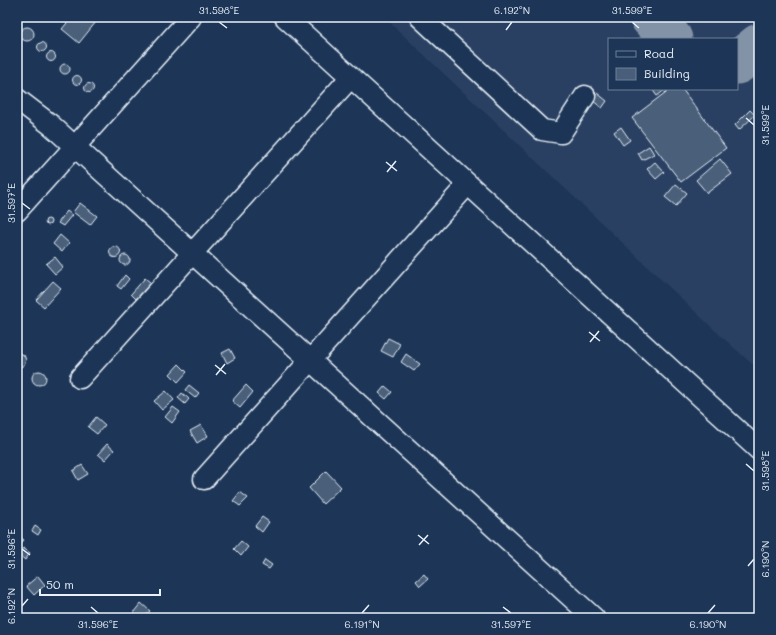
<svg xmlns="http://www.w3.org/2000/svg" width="776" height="635" font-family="Mali,sans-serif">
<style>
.built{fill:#2a4162;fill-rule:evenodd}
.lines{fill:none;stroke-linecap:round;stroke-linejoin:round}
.taxiway{stroke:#8293a8;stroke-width:43}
.building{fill:#495e7a;stroke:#e8f1f8}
.minor-casing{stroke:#e8f1f8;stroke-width:23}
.minor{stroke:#1d3557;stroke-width:20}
.ticks{fill:none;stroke:#e8f1f8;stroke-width:1.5}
.neatline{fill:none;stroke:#e8f1f8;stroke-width:1.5}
.ticks-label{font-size:10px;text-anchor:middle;fill:#e8f1f8}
</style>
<rect width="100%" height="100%" fill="#1d3557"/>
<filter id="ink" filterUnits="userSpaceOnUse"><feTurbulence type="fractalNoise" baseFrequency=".025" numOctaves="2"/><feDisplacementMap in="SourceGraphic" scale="8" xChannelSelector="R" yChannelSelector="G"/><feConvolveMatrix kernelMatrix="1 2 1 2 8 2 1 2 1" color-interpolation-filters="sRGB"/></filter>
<g filter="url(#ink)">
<!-- built -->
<path class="built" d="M384 17H759V370L722 337ZM609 39H737V89H609Z"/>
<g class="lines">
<!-- taxiway -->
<path class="taxiway" d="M651 17 671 39
M737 63 759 45"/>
</g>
<!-- building -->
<path class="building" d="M72 17 79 21 82 17H100L79 43 62 29Z
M20 34a7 7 0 1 1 14 0a7 7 0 1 1-14 0Z
M37.5 47a4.5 4.5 0 1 1 9 0a4.5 4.5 0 1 1-9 0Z
M46.5 57a4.5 4.5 0 1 1 9 0a4.5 4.5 0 1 1-9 0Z
M60 69a5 5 0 1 1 10 0a5 5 0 1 1-10 0Z
M72.5 80a4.5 4.5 0 1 1 9 0a4.5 4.5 0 1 1-9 0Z
M84.5 88a4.5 4.5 0 1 1 9 0a4.5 4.5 0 1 1-9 0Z
M652 89H666L657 96Z
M670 89H682L726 148 681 182 632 118Z
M597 93 607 101 602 108 592 100Z
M750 110 755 115 739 130 735 125Z
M621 127 630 140 623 145 614 132Z
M649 146 654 154 642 160 638 153Z
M720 159 732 174 707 193 696 180Z
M655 162 664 172 656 179 647 169Z
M676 184 687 193 676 206 665 197Z
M80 203 97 216 90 225 73 212Z
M67 211 72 215 63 226 58 223Z
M45 222a3 3 0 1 1 6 0a3 3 0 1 1-6 0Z
M60 235 69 243 62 252 53 244Z
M109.5 252a5.5 5.5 0 1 1 11 0a5.5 5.5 0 1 1-11 0Z
M120 260a5 5 0 1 1 10 0a5 5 0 1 1-10 0Z
M55 257 63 267 55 274 46 264Z
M125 275 129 279 121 289 117 286Z
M145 278 151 283 136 299 131 294Z
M53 281 61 288 44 307 36 300Z
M388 338 400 344 393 357 381 351Z
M230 349 235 358 227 363 222 353Z
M17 352 24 355 26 360 24 365 19 368H17Z
M406 354 420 364 414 371 401 362Z
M179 364 187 372 178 382 170 374Z
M32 378a7 7 0 1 1 14 0a7 7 0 1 1-14 0Z
M189 385 199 393 195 398 185 390Z
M246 385 253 392 240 408 232 401Z
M385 386 392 392 386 399 379 393Z
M166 391 174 400 162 410 154 401Z
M182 393 189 399 185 404 178 398Z
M173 407 180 412 172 423 165 417Z
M96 417 105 425 97 434 88 427Z
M201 425 208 436 197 443 190 431Z
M107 444 114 450 105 460 98 454Z
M82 465 88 474 78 480 73 471Z
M326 471 341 487 323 504 309 488Z
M240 492 248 498 240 506 233 501Z
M262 517 269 522 262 532 255 526Z
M35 526 41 530 38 535 32 531Z
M17 535 24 540 17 548Z
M241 541 248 547 241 556 234 549Z
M23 548 30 553 25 560 18 554Z
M265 560 272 565 269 569 262 565Z
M424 574 428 579 420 586 416 581Z
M38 576 45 585 34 595 26 586Z
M141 603 150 611 144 618H139L133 613Z"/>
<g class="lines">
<defs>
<path id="minor" d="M285 17 759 450
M420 17 542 130 561 133 585 96
M17 99 51 125 594 618
M17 211 191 17
M80 378 351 77
M204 479 468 184"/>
</defs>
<!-- minor casing -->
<use href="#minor" class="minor-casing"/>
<!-- minor -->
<use href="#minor" class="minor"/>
</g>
</g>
<!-- ticks -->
<path class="ticks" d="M219 22 227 28M632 22 639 28M506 30 512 22M746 118 754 125M386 162 397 171M387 172 396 161M22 203 30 209M589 332 600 341M590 342 599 331M215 365 226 374M216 375 225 364M746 464 754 471M418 535 429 544M419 545 428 535M22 549 30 555M748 566 754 559M22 606 28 599M91 607 98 613M503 607 511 613M362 613 369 605M708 613 715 605"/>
<!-- margin -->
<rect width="776" height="635" fill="none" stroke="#1d3557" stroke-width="44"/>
<!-- legend -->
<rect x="608" y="38" width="130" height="52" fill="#1d3557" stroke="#6e8097"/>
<rect x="616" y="51" width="20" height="6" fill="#1d3557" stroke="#6e8097"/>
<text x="644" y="58" font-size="12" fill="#e8f1f8">Road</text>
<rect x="616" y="68" width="20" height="12" fill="#495e7a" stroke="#6e8097"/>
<text x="644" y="78" font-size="12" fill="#e8f1f8">Building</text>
<!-- scale -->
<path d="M40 589v6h120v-6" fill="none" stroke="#e8f1f8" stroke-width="2"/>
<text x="46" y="589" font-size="12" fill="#e8f1f8" stroke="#1d3557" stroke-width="3" paint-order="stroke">50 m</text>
<rect x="22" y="22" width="732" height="591" class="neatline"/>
<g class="ticks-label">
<text x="219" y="14">31.598°E</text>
<text x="512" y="14">6.192°N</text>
<text x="632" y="14">31.599°E</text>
<text transform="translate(765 125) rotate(-90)" y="4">31.599°E</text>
<text transform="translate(11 203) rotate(-90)" y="4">31.597°E</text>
<text transform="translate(765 471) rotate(-90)" y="4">31.598°E</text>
<text transform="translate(11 549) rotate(-90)" y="4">31.596°E</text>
<text transform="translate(765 559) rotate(-90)" y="4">6.190°N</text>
<text transform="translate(11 606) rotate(-90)" y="4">6.192°N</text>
<text x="98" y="628">31.596°E</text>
<text x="362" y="628">6.191°N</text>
<text x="511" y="628">31.597°E</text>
<text x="708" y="628">6.190°N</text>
</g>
</svg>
